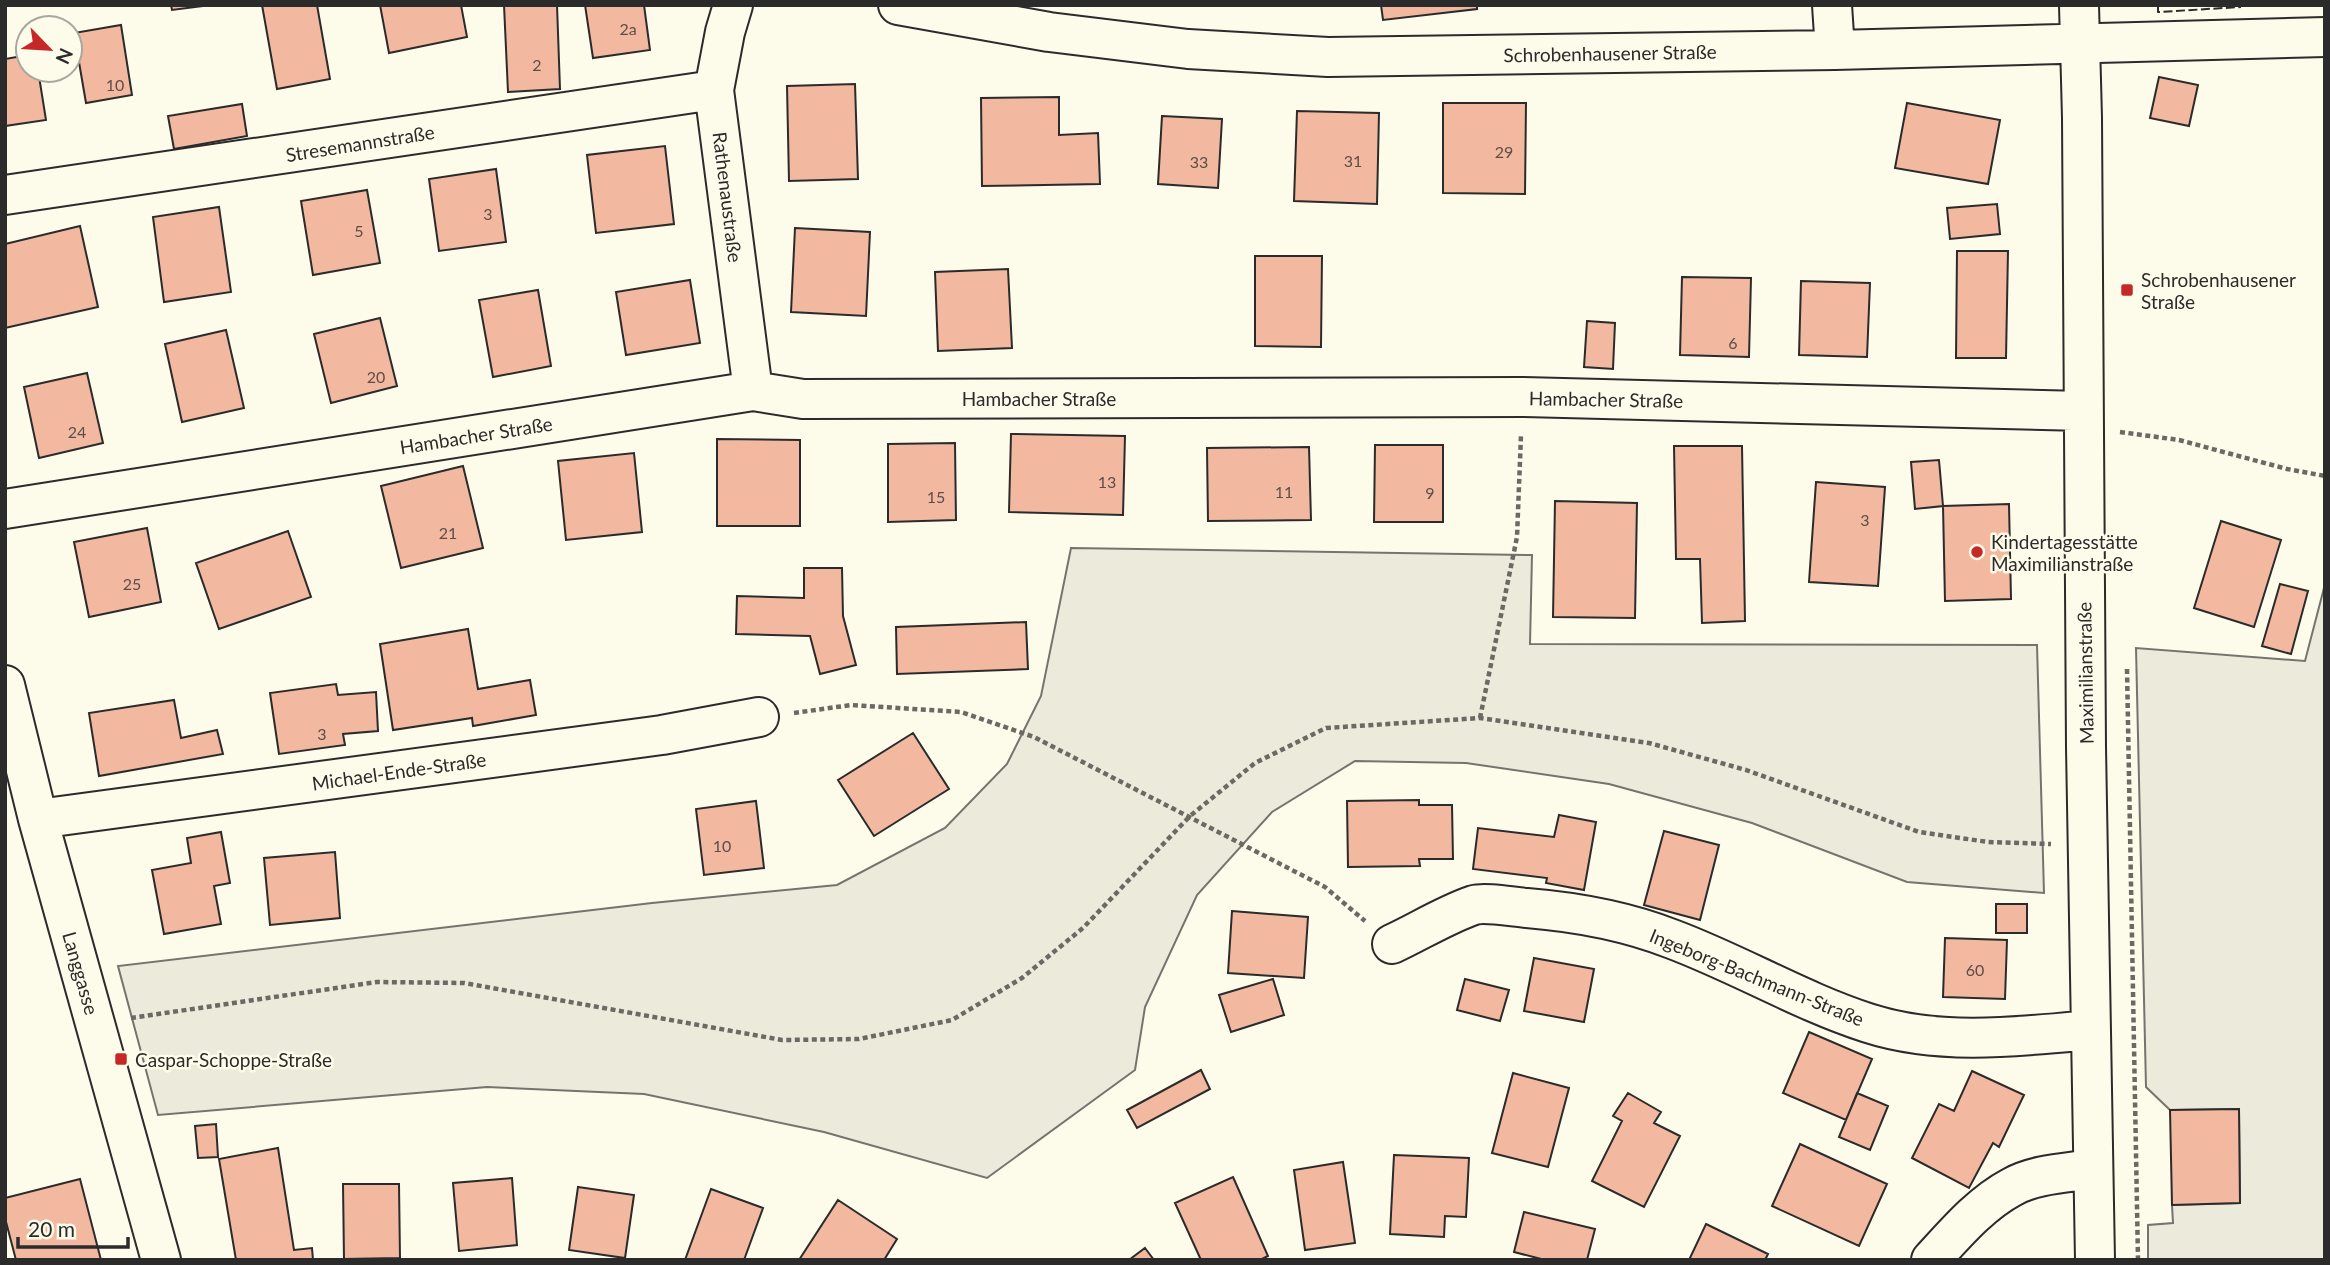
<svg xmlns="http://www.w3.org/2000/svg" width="2330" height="1265" font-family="Lato,sans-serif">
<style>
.green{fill:#ecebdb;stroke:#74746e;stroke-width:2}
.building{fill:#f2b8a0;stroke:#2b2b2b;stroke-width:2}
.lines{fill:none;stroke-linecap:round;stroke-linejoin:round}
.minor-casing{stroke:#2b2b2b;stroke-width:42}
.path{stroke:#6a6964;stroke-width:4.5;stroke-dasharray:5 3.5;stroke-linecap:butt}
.minor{stroke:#fdfbea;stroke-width:38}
.fence{stroke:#2b2b2b;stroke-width:2;stroke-dasharray:9 3.5;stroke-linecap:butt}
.poi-dot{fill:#c62828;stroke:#fdfbea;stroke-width:2.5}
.labels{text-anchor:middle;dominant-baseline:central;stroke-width:5;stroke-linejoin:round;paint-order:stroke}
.number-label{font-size:16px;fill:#5d4e48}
.street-label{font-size:19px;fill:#2b2b2b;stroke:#fdfbea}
.poi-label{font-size:19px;fill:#2b2b2b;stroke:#fdfbea;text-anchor:start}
</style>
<rect width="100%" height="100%" fill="#fdfbea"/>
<!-- green -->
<path class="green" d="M1071 548 1532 555 1530 644 2037 645 2044 893 1907 882 1752 823 1609 784 1466 763 1355 761 1272 812 1197 895 1145 1007 1135 1070 987 1178 824 1132 644 1094 487 1087 158 1115 118 966 652 903 837 885 945 828 1007 764 1041 696Z
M2325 584V1260H2148V1225L2173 1223 2172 1205 2240 1203 2239 1109 2170 1110 2146 1087 2136 648 2305 661Z"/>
<!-- building -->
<path class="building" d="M171 5H211L172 10Z
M262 5H317L330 79 277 89Z
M380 5H461L467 37 389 53Z
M504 5H557L560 89 508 92Z
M585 5H644L650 50 593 58Z
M1381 5H1477V9L1383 20Z
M121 25 132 95 86 103 74 33Z
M28 55V70H38L46 120 5 126V59Z
M2159 77 2198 85 2189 126 2150 118Z
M855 84 858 179 789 181 787 86Z
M1059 97V135L1098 133 1100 184 982 186 981 98Z
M1443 103H1526L1525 194 1443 193Z
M1907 103 2000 120 1988 184 1895 168Z
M242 104 247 136 174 149 168 116Z
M1297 111 1379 113 1377 204 1294 201Z
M1162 116 1222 119 1218 188 1158 184Z
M665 146 674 224 596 233 587 155Z
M496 169 506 242 439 251 429 179Z
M367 190 380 263 313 275 301 201Z
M1997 204 2000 234 1950 239 1947 208Z
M219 207 231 292 164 302 153 217Z
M80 226 98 307 5 328V244Z
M795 228 870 232 866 316 791 312Z
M1957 251H2008L2006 358H1956Z
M1255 256H1322L1321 347 1255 346Z
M1008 269 1012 348 938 351 935 272Z
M1682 277 1751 278 1749 357 1680 355Z
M690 280 700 343 626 355 616 292Z
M1801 281 1870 283 1867 357 1799 355Z
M538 290 551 366 493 377 479 300Z
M380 318 397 386 331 403 314 334Z
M1587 321 1615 323 1613 369 1584 367Z
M226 330 244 408 182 422 165 344Z
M87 373 103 443 39 458 24 387Z
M1011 434 1125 436 1123 515 1009 512Z
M717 439 800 440V526H717Z
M955 443 956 520 888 522V444Z
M1375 445H1443V522H1374Z
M1674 446H1742L1745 621 1702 623 1700 559H1676Z
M1309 447 1311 520 1208 521 1207 448Z
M634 453 642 532 566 540 558 461Z
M1939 460 1943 506 1915 509 1911 462Z
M463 466 483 548 401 568 381 486Z
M1816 482 1885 487 1878 586 1809 582Z
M1555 501 1637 503 1635 618 1553 617Z
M2009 504 2011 599 1945 601 1943 506Z
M2221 521 2281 540 2254 627 2194 608Z
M147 528 161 602 89 617 74 542Z
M288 531 311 597 219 629 196 563Z
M804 568H842L843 616 856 665 820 674 810 636 736 634 737 596 804 598Z
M2280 584 2308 591 2291 654 2262 646Z
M1026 622 1028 669 897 674 896 627Z
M468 629 478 689 530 680 536 715 473 726 472 718 393 730 380 644Z
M336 684 338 695 376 692 378 731 343 734 345 745 279 754 270 693Z
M174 700 181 738 217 730 223 754 99 776 89 713Z
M913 733 949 789 874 836 838 780Z
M1419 800V805H1452L1453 859H1419L1420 866 1348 867 1347 801Z
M756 801 764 868 704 875 696 809Z
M1559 815 1596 822 1584 890 1546 883 1547 878 1473 869 1478 828 1554 837Z
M1664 831 1719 845 1700 920 1644 905Z
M221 832 230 883 214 886 221 924 164 934 152 870 191 863 187 838Z
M335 852 340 918 270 925 264 858Z
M1996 904H2027V933H1996Z
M1232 911 1308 917 1304 978 1228 973Z
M1945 938 2007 940 2005 999 1943 997Z
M1534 958 1594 969 1584 1022 1524 1011Z
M1273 979 1284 1015 1231 1032 1219 995Z
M1465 979 1509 990 1500 1021 1457 1010Z
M1809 1032 1872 1059 1846 1120 1783 1093Z
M1201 1070 1210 1089 1137 1128 1127 1110Z
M1972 1071 2024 1095 1999 1147 1993 1143 1969 1188 1912 1158 1939 1104 1954 1111Z
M1513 1073 1569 1088 1548 1167 1492 1153Z
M1628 1093 1661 1112 1654 1123 1680 1136 1644 1207 1592 1181 1622 1121 1613 1116Z
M1857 1093 1888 1106 1870 1150 1839 1137Z
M2239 1109 2240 1203 2172 1205 2170 1110Z
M216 1124 218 1157 198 1158 195 1126Z
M1800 1144 1887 1184 1859 1246 1772 1206Z
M278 1148 294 1250 312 1248 313 1260H236L219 1159Z
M1394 1155 1469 1158 1466 1217 1445 1216 1444 1237 1390 1234Z
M1343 1162 1355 1243 1305 1250 1294 1170Z
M1233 1177 1268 1256 1260 1260H1201L1175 1203Z
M512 1178 517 1245 459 1251 453 1183Z
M80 1179 101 1260H16L5 1218V1198Z
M343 1184H399L400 1258 344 1259Z
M578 1187 634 1195 625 1258 569 1250Z
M711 1189 763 1208 744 1260H685Z
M838 1200 897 1239 884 1260H799Z
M1524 1212 1595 1229 1587 1260H1545L1514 1252Z
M1706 1224 1768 1254 1765 1260H1689Z
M1145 1248 1154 1260H1129Z"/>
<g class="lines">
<defs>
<path id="minor" d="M733 5 725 32 714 90 753 391
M898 5 1049 32 1188 49 1328 57 1835 50 2325 37
M1832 5 1835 50
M2079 5 2082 118 2086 747 2095 1260
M5 195 714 90
M5 509 753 391 803 399 1523 397 2083 411
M5 685 38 819 161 1260
M38 819 662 735 759 717
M1392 944C1418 932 1447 914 1474 905 1486 902 1513 907 1527 908 1576 912 1626 921 1672 939 1739 964 1800 1001 1868 1023 1939 1046 2016 1037 2089 1030
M1931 1260C1955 1234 1980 1204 2012 1187 2035 1174 2066 1173 2092 1169"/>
</defs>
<!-- minor casing -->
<use href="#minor" class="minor-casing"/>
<!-- path -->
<path class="path" d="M2120 432 2179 440 2287 469 2325 476
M2127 669 2138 1260
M794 713 851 705 961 712 1034 737 1325 887 1365 921
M1480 718 1517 537 1521 435
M131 1018 377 982 464 983 782 1040 859 1039 952 1020 1022 978 1083 928 1190 816 1255 763 1326 728 1480 718 1649 743 1746 770 1919 832 1988 842 2051 844"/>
<!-- minor -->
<use href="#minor" class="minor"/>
<!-- fence -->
<path class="fence" d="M2158 5V12L2241 7"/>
</g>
<!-- markers -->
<g class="poi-dot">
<rect x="2120" y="283" width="14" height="14" rx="3.5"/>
<circle cx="1977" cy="552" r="7"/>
<rect x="114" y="1052" width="14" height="14" rx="3.5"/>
</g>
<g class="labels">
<!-- number labels -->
<g class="number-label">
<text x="628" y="28">2a</text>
<text x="537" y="64">2</text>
<text x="115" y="84">10</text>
<text x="1504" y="151">29</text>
<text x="1353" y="160">31</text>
<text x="1199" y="161">33</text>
<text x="488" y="213">3</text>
<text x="359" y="230">5</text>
<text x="1733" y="342">6</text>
<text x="376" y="376">20</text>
<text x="77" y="431">24</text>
<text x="1107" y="481">13</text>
<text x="1284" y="491">11</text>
<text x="1430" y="492">9</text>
<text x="936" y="496">15</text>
<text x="1865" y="519">3</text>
<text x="448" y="532">21</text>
<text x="132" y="583">25</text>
<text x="322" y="733">3</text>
<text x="722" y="845">10</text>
<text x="1975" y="969">60</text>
</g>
<!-- street labels -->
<g class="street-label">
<text transform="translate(1610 53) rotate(-1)">Schrobenhausener Straße</text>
<text transform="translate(360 143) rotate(-9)">Stresemannstraße</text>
<text transform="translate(728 197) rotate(83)">Rathenaustraße</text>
<text x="1039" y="398">Hambacher Straße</text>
<text transform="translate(1606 399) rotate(1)">Hambacher Straße</text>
<text transform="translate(476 435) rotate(-9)">Hambacher Straße</text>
<text transform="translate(2085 673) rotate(-91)">Maximilianstraße</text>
<text transform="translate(399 771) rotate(-8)">Michael-Ende-Straße</text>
<text transform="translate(81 973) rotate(74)">Langgasse</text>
<text transform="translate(1757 977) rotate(22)">Ingeborg-Bachmann-Straße</text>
</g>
<!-- poi labels -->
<g class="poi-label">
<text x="2141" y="279">Schrobenhausener<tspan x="2141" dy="22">Straße</tspan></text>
<text x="1991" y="541">Kindertagesstätte<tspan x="1991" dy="22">Maximilianstraße</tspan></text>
<text x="135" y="1059">Caspar-Schoppe-Straße</text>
</g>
</g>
<!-- border -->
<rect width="2330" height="1265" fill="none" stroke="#2b2b2b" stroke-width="14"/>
<!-- north arrow -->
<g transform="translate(49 49) rotate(115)"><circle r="33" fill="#fdfbea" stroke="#a9a89e" stroke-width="2"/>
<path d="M0-5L12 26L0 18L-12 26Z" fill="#c62828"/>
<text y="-10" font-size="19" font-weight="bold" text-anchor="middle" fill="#2b2b2b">N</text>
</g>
<!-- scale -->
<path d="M18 1237v10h110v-10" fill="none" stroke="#2b2b2b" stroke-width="3.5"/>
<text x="28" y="1237" font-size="21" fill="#2b2b2b" stroke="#fdfbea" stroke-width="5" paint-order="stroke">20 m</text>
</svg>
